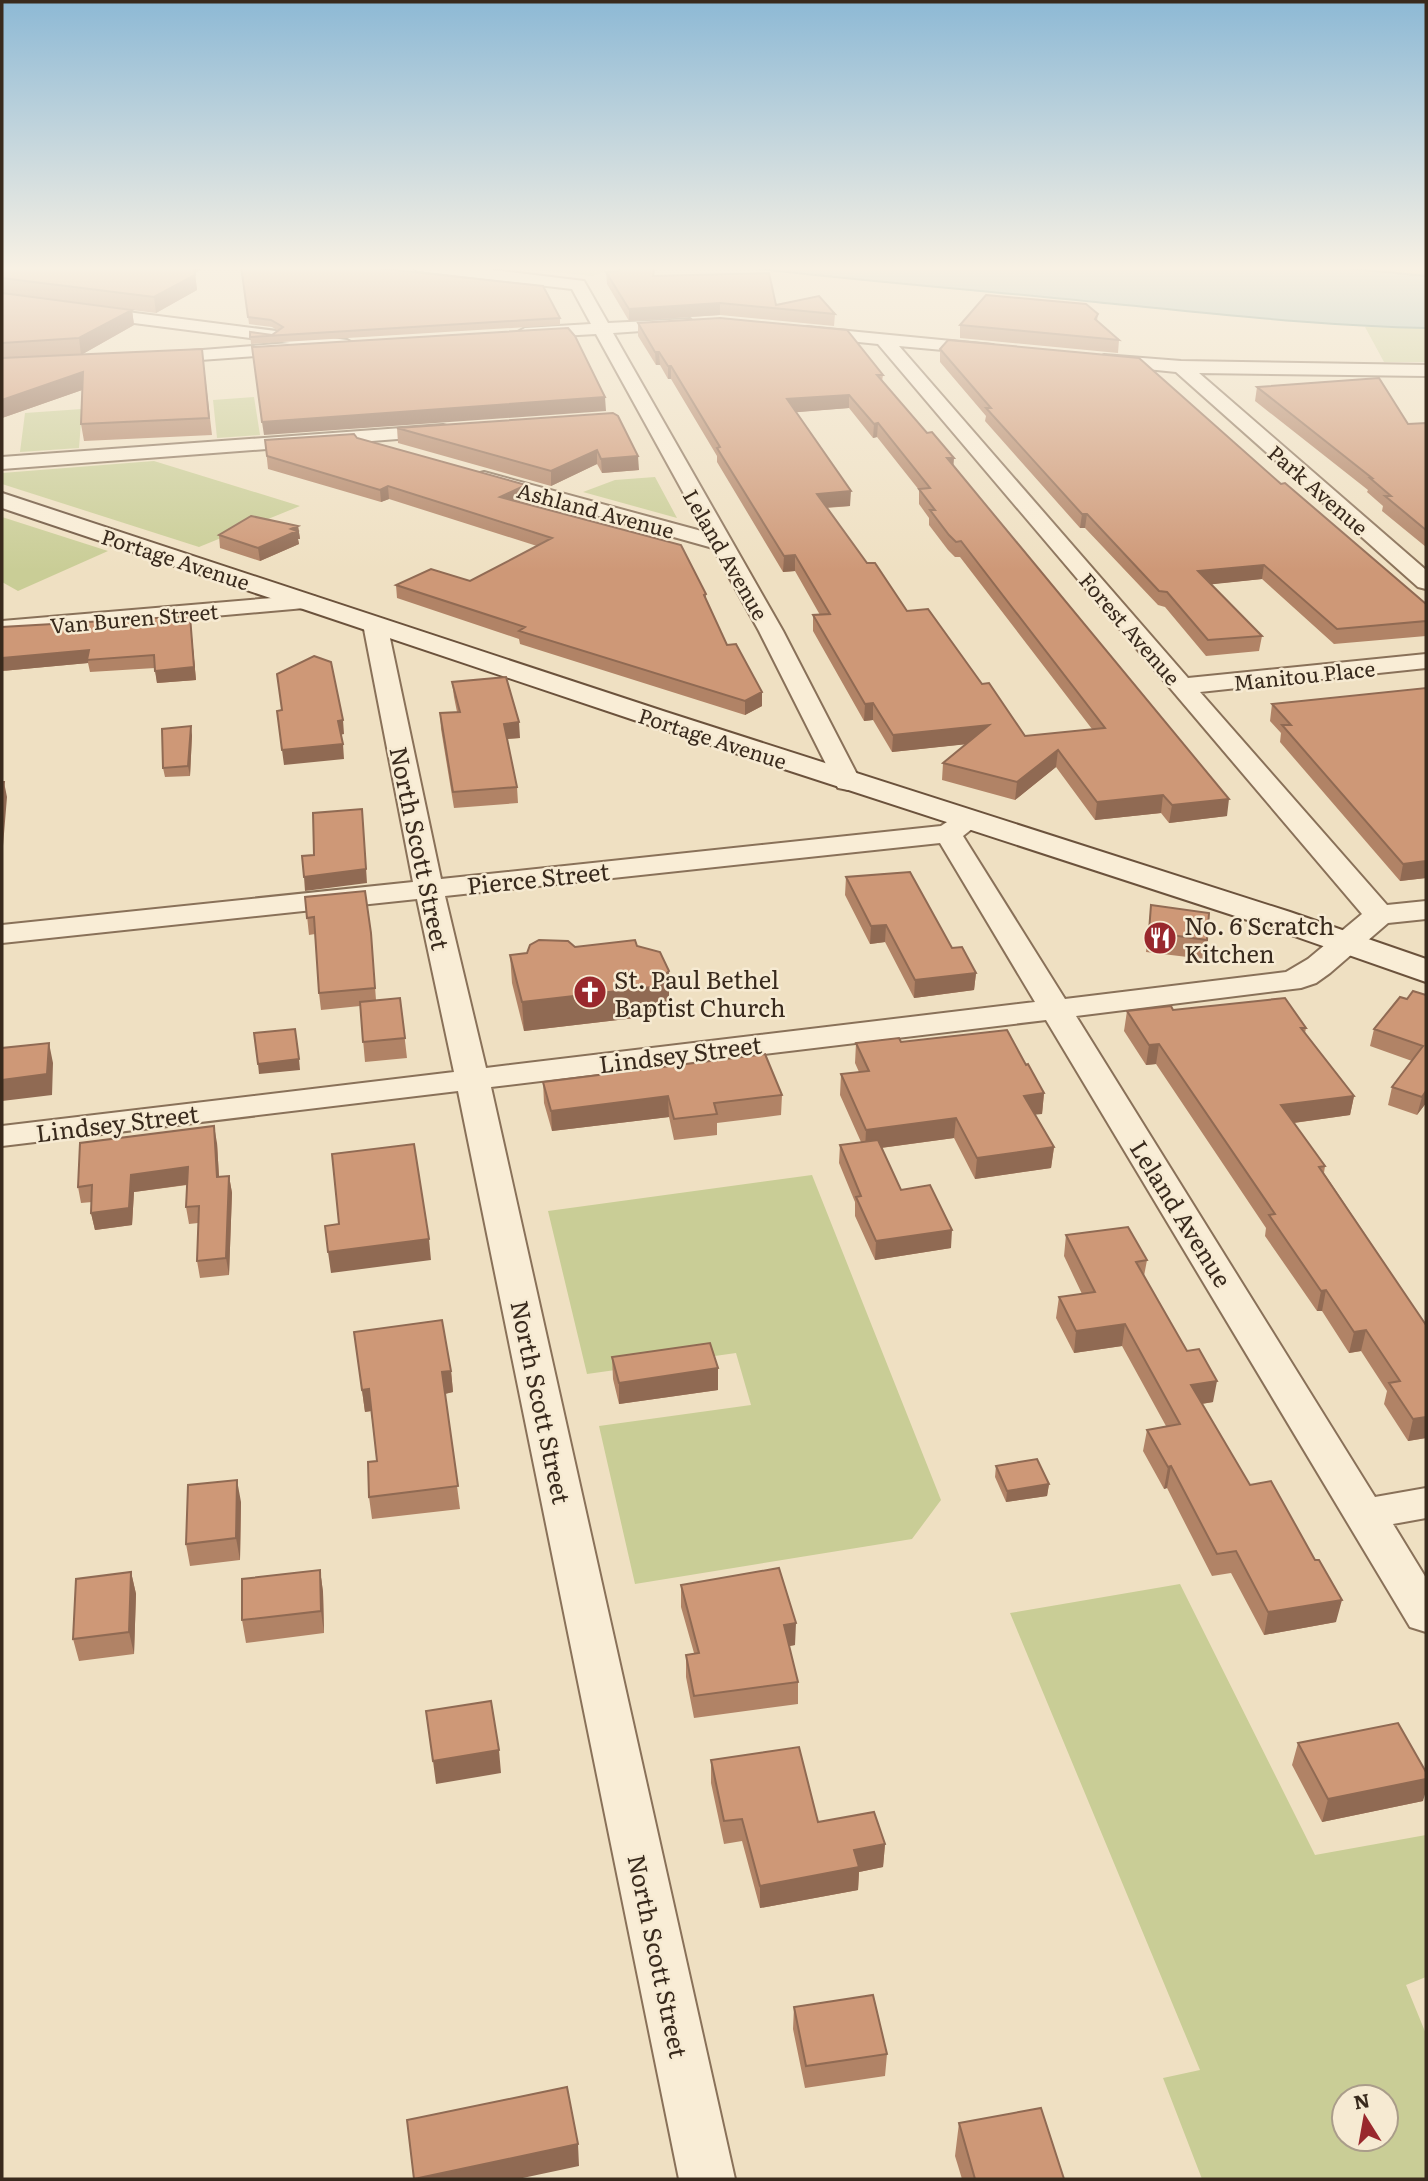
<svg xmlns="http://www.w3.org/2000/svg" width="1428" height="2181" font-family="Literata,serif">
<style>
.green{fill:#c9cd96;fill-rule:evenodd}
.water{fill:#a5c1b8;stroke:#6b9085;stroke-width:2}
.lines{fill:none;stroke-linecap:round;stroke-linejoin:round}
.street-casing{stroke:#897159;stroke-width:4}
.secondary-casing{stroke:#6b523c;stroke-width:4}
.street{fill:#f9edd6;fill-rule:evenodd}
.secondary{fill:#f9edd6;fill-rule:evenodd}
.wall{fill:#b18366;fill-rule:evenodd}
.shaded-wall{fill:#906a53}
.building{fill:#ce9877;stroke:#906a53;stroke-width:2;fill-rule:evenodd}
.labels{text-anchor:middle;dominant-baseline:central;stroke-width:5;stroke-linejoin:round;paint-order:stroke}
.far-street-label{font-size:21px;fill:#392a1d;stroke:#f6ead2}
.street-label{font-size:24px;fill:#392a1d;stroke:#f6ead2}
.poi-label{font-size:24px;fill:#392a1d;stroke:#f6ead2;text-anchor:start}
</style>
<rect width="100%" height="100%" fill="#efe0c2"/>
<!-- green -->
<path class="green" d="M497 266H617L593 276Z
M1323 266H1426V276Z
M1365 327 1426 328V362H1384Z
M254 397 260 435 217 438 213 400Z
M82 409 79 448 20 452 25 413Z
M154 461 300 506 199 547 2 484V473Z
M655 477 677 518 583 492 615 480Z
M2 517 108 551 18 591 2 582Z
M812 1175 941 1500 912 1539 635 1584 599 1426 751 1405 736 1353 587 1374 548 1211Z
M1180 1584 1315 1855 1426 1835V1977L1406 1985 1426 2034V2179H1202L1163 2078 1200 2070 1010 1613ZM1344 2097H1386V2139H1344Z"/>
<!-- water -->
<path class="water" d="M735 266H1323L1426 276V328C1318 326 1212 313 1104 303 981 290 858 281 735 266Z"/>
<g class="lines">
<defs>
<path id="street" d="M410 266H460L584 281 608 323 690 319 693 323 690 327 684 328 613 333 783 631 861 782 858 788 848 790 838 788 835 782 759 631 713 548 477 482 474 478 477 474 484 472 705 532 596 334 525 338 516 333 525 328 591 324 572 289 418 271Z
M2 296 347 340 356 345 347 350 303 345 305 348 302 352 296 353 158 363 152 362 149 358 152 354 290 343 2 306Z
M807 327 993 345 996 349 987 354 899 346 1188 678 1426 654V668L1200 692 1387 905 1426 901V919L1388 923 1330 973 1316 983 1301 988 1076 1016 1375 1497 1426 1488V1518L1393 1524 1426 1578V1632L1410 1627 1046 1020 491 1087 735 2179H679L458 1091 2 1146V1126L454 1072 417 899 2 943V925L413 882 363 624 367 619H383L387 624 441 879 941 826C954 818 962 811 978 815L982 821 963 836 1065 999 1286 972 1308 959 1362 914 878 344 801 336 798 332ZM940 843 1035 1002 486 1068 445 896Z
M1104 355 1181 361 1426 365V376L1199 373 1426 570V589L1418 587 1176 372 1098 364 1095 360Z
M443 425 450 427 453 431 450 435 2 469V457Z
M308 595 316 597 320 602 316 607 2 635V621Z"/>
<path id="secondary" d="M2 493 666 712 1290 912 1426 959V982L1266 926 646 724 2 508Z"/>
</defs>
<!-- street casing -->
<use href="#street" class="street-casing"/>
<!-- secondary casing -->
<use href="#secondary" class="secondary-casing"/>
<!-- street -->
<use href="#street" class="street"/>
<!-- secondary -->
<use href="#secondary" class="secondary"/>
</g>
<!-- wall -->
<path class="wall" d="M2 266H208L195 273 197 290 156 313 132 310 134 325 81 355 202 349 212 435 84 441 81 424 82 390 2 418Z
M241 266 560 318V325L251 344 250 332 272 335 278 331 272 327 249 324Z
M606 272 656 276 776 305 835 314 834 326 720 315 629 321 607 284Z
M1098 314 1097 321 1119 340 1118 353 960 338V325Z
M638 323 883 375 882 381 953 466 1227 816 1169 823 1161 813 1095 820 1056 767 1015 800 942 780 943 763 966 744 892 752 873 720 864 721 813 631V615H820L795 571 783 572 717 462V456L671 379H668L660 365H656L638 336ZM849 408 873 438 877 437 919 490V504L929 518V525L948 550 955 557H960L1092 729 1025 736 982 684 907 611 867 563 827 508 850 506 796 412Z
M940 349 1281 484 1426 604V636L1334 644 1262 579 1211 584 1262 636 1259 651 1206 656 1165 607 1158 605 1085 528H1080L985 421 986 416 940 362Z
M1257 387 1408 424 1426 423V547L1382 511 1383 506 1367 492 1368 490 1255 401Z
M613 413 639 470 602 473 597 464 551 486 398 443 397 428Z
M357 438 526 485 527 498 517 502 706 594V600L727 645 762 706 745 715 520 644 519 639 397 598 396 585 470 581 537 546 389 499 381 502 268 469 265 440Z
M298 526 300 539H298L299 544 260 561 220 548 219 535Z
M191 628 196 680 157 683 155 668 90 672 88 663 2 671Z
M452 682 520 738 507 739 517 787 518 803 454 808 441 729 440 713 457 712 454 697Z
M1426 688V878L1400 881 1280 742 1281 733 1270 721 1272 704Z
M192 735 190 776 165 777 163 768Z
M846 877 952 948 976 973 974 990 914 998 885 942 870 944 845 895Z
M305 897 371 933 376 1000 400 998 407 1058 365 1062 360 1006 321 1010 319 993 315 934 309 935Z
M1151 905 1207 940 1204 959 1146 952Z
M637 946 669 1000 652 1016 524 1031 512 983 510 955 575 947Z
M1426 995V1103L1417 1115 1388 1105 1392 1087 1412 1061 1370 1046 1374 1029 1407 999Z
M1173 1010 1306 1028 1305 1033 1354 1096 1350 1115 1294 1123 1325 1166 1324 1173 1426 1325V1438L1408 1441 1384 1404 1387 1391 1361 1351 1349 1353 1322 1311H1317L1265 1236 1266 1228 1156 1064 1146 1065 1124 1031 1127 1011Z
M901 1042 1026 1065 1044 1093 1042 1114H1035L1054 1147 1051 1168 975 1179 954 1138 881 1148 901 1190 951 1248 875 1260 855 1216V1202L839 1163 840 1145 861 1142 840 1095 841 1074 859 1072 855 1063 856 1043Z
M543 1082 782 1095 781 1115 717 1123V1135L674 1140 669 1117 552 1131 544 1103Z
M217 1143 219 1177 229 1176 232 1193 229 1275 200 1278 197 1261 198 1223 189 1224 186 1207 187 1185 134 1192 132 1225 95 1230 91 1213 92 1202 81 1203 78 1187Z
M1066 1235 1147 1260 1144 1276 1213 1402 1202 1404 1250 1485 1336 1622 1264 1635 1231 1573 1212 1576 1167 1488 1164 1489 1143 1451 1147 1430 1166 1426 1122 1346 1074 1353 1056 1318 1059 1297 1082 1294 1064 1256Z
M354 1332 451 1371 453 1392 445 1394 460 1509 372 1519 369 1497 377 1461 371 1411 365 1412Z
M612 1357 718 1368V1390L619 1404 613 1379Z
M996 1466 1049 1484 1047 1496 1006 1502 995 1477Z
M241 1502 240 1560 190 1566 186 1544Z
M320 1570 323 1592 324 1633 246 1643 242 1620Z
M131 1572 136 1594 134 1654 79 1661 73 1639Z
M681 1585 795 1645 789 1646 798 1682V1704L694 1718 686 1677V1655L694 1653 681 1607Z
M1298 1743 1423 1801 1322 1822 1292 1765Z
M711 1760 818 1822 885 1844 883 1867 859 1872 858 1890 760 1908 742 1841 724 1844 711 1783Z
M794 2007 887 2054 885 2076 805 2088 793 2029Z
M959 2123 1064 2179H962L955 2156Z"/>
<!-- shaded-wall -->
<path class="shaded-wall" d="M194 266H208L195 273 197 290 156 313 154 297Z
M720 303V315L629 321V309Z
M132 310 134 325 81 355 79 338Z
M655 352H659L660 365H656Z
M668 366H671V379H668Z
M83 372 85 389 2 418V400Z
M849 395V408L787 413V399Z
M605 397 606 411 264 435 262 422Z
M878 423 877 437 873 438 874 424Z
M597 450V464L551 486V471Z
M638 456 639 470 602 473 601 459Z
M947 458H954L953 472Z
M526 485 527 498 501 510 500 497Z
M388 486 389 499 381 502 380 490Z
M851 491 850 506 817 508V494Z
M1082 514H1087L1085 528H1080Z
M298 526 300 539H298L299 544 260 561 258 548Z
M795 555V571L783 572 784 556Z
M1264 565 1262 579 1196 586 1198 571Z
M190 616 196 680 157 683 155 671Z
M89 650 88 663 2 671V658Z
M762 692V706L745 715V701Z
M873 703V720L864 721 865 704Z
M343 720 344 734 340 735 338 721Z
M519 722 520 738 505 739 504 724Z
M989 725 987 742 892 752 893 735Z
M191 726 192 735 190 776 188 766Z
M343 744 344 759 284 765 282 750Z
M1058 750 1056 767 1015 800 1017 782Z
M4 782 7 797 2 858V803Z
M1163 795 1161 813 1095 820 1097 802Z
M1229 799 1227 816 1169 823 1172 805Z
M363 822 367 883 305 891 304 877Z
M1426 861V878L1400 881 1403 864Z
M886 925 885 942 870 944 871 926Z
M669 971V1000L652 1016 524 1031 522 1002Z
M976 973 974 990 914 998 915 980Z
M49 1043 53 1063 52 1095 2 1101V1080Z
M1159 1044 1156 1064 1146 1065 1149 1045Z
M299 1059 300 1070 259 1074 258 1064Z
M1426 1091V1103L1417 1115 1422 1097Z
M1044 1093 1042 1114 1022 1116 1024 1096Z
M668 1096 669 1117 552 1131 551 1111Z
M1354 1096 1350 1115 1278 1125 1281 1105Z
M956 1118 954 1138 865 1150 866 1130Z
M214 1126 217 1143 220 1194 217 1177Z
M1054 1147 1051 1168 975 1179 977 1158Z
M188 1167 191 1184 134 1192 132 1225 95 1230 91 1213 131 1175Z
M229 1176 232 1193 229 1275 226 1258Z
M952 1230 951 1248 875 1260 876 1241Z
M429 1239 431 1260 331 1273 328 1252Z
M1326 1290 1322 1311H1317L1321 1291Z
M1125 1324 1122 1346 1074 1353 1076 1331Z
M1366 1330 1361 1351 1349 1353 1354 1332Z
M718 1368V1390L619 1404V1383Z
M451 1371 453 1392 444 1394 442 1372Z
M1217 1381 1213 1402 1187 1406 1191 1385Z
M369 1389 371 1411 365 1412 362 1390Z
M1426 1417V1438L1408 1441 1413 1419Z
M1171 1466 1167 1488 1164 1489 1168 1467Z
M237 1480 241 1502 240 1560 236 1538Z
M1049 1484 1047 1496 1006 1502 1007 1491Z
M320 1570 323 1592 324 1633 321 1611Z
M131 1572 136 1594 134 1654 129 1632Z
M1342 1600 1336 1622 1264 1635 1268 1612Z
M796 1623 795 1645 784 1647V1625Z
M499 1750 501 1773 436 1784 433 1761Z
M1426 1779V1791L1423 1801 1322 1822 1328 1799Z
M885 1844 883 1867 859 1872 858 1890 760 1908V1886L854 1850Z
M578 2144 579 2166 518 2179H414Z"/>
<!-- building -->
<path class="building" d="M2 266H194L195 275 154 297 2 278Z
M241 266H359L543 286 560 318 250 337V332L272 335 283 327 271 320 248 317Z
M620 266H655L653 276 769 273 776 305 819 296 835 314 720 303 629 309 606 272 619 271Z
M2 293 132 310 79 338 2 343Z
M986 295 1086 304 1098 314 1095 319 1119 340 960 325Z
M720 318 847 330 883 375H877L927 433 932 432 954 458H947L1229 799 1172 805 1163 795 1097 802 1058 750 1017 782 943 763 989 725 893 735 873 703 865 704 813 615 830 614 795 555 784 556 717 448 720 447 671 366H668L659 352H655L638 323ZM849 395 874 424 878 423 930 488 919 489 935 510H930L949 535 956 542 961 541 1105 728 1025 736 989 683 982 684 928 609 907 611 875 563H867L817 494 851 491 787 399Z
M568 328 575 336 605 397 262 422 252 347Z
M948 340 1139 358 1281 484 1285 483 1426 604V621L1337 629 1264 565 1198 571 1262 636 1208 640 1167 592 1159 591 1087 514H1082L986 408H991L940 349Z
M202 349 209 418 81 424 83 372 2 400V358Z
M1379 378 1408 424 1426 423V530L1385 496H1391L1370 478H1372L1257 387Z
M613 413 618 416 638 456 601 459 597 450 551 471 397 428Z
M354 434 357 438 526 485 500 497 681 545 706 594 704 595 727 645 736 644 762 692 745 701 519 631 525 627 396 585 431 569 470 581 552 538 388 486 380 490 267 456 265 440Z
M251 516 298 526 291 529 297 531 258 548 219 535Z
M190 616 194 667 155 671 154 655 87 660 89 650 2 658V627Z
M314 656 331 662 343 720 338 721 343 744 282 750 277 711 282 710 277 674Z
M506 677 519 722 504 724 517 787 453 792 440 713 460 712 452 682Z
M1426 688V861L1403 864 1282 725H1291L1272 704Z
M191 726 188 766 163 768 162 729Z
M2 782H4L2 803Z
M362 809 366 869 304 877 302 856 314 855 313 813Z
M910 872 952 948 962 947 976 973 915 980 886 925 871 926 846 877Z
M365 891 371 933 375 988 319 993 314 917 307 918 305 897Z
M1151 905 1209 913 1207 940 1149 932Z
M539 940 568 941 575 947 635 940 637 946 660 952 669 971 652 987 522 1002 510 955 527 953 530 945Z
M1413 991 1426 995V1091L1422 1097 1392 1087 1423 1046 1374 1029 1400 997 1407 999Z
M400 998 405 1038 363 1042 360 1002Z
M1285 998 1306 1028H1301L1354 1096 1281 1105 1325 1166 1319 1167 1426 1325V1417L1413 1419 1389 1383 1400 1381 1366 1330 1354 1332 1326 1290 1321 1291 1269 1215 1275 1214 1159 1044 1149 1045 1127 1011 1171 1006 1173 1010Z
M295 1029 299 1059 258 1064 254 1033Z
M1007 1030 1026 1065 1028 1064 1044 1093 1024 1096 1054 1147 977 1158 956 1118 866 1130 841 1074 869 1071 856 1043 899 1038 901 1042Z
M49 1043 47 1074 2 1080V1048Z
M765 1054 782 1095 714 1103 717 1114 674 1119 668 1096 551 1111 543 1082Z
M214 1126 217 1177 229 1176 226 1258 197 1261 199 1206 186 1207 188 1167 131 1175 129 1208 91 1213 92 1185 78 1187 80 1143Z
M878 1140 901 1190 930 1185 952 1230 876 1241 856 1197 861 1196 840 1145Z
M414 1144 429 1239 328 1252 325 1226 339 1224 332 1154Z
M1128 1227 1147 1260 1136 1262 1187 1351 1199 1349 1217 1381 1191 1385 1250 1485 1271 1481 1315 1560H1319L1342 1600 1268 1612 1236 1551 1217 1554 1171 1466 1168 1467 1147 1430 1180 1424 1125 1324 1076 1331 1059 1297 1095 1292 1066 1235Z
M442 1320 451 1371 442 1372 458 1486 369 1497 368 1462 377 1461 369 1389 362 1390 354 1332Z
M710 1343 718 1368 619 1383 612 1357Z
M1037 1459 1049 1484 1007 1491 996 1466Z
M237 1480 236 1538 186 1544 188 1485Z
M779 1568 796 1623 784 1625 798 1682 694 1696 686 1655 699 1653 681 1585Z
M320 1570 321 1611 242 1620V1579Z
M131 1572 129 1632 73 1639 76 1579Z
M491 1701 499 1750 433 1761 426 1711Z
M1398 1723 1426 1772V1779L1328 1799 1298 1743Z
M799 1747 818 1822 874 1812 885 1844 854 1850 859 1867 760 1886 742 1819 724 1821 711 1760Z
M873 1995 887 2054 806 2066 794 2007Z
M567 2087 578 2144 414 2179 407 2120Z
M1041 2108 1064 2179H975L959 2123Z"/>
<!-- sky -->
<linearGradient id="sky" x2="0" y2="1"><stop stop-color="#8db9d5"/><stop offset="0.47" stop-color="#f8f1e4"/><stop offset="1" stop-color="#f8f1e4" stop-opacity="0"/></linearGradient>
<rect width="1428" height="571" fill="url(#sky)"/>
<!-- icons -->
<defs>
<symbol id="restaurant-disc" viewBox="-11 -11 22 22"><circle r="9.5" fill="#99282d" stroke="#f6ead2"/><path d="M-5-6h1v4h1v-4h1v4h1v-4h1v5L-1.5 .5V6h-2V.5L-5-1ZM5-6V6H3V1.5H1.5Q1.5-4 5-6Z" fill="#fff"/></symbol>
<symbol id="church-disc" viewBox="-11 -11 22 22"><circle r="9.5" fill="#99282d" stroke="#f6ead2"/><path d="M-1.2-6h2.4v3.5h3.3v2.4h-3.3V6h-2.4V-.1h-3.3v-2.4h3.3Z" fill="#fff"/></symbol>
</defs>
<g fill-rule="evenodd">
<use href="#restaurant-disc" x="1141" y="919" width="38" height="38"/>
<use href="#church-disc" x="571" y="973" width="38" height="38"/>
</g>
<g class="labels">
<!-- far-street labels -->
<g class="far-street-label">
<text transform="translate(1319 489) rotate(41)">Park Avenue</text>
<text transform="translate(596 509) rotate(15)">Ashland Avenue</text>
<text transform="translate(727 554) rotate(60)">Leland Avenue</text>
<text transform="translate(176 558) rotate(18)">Portage Avenue</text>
<text transform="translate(134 617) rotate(-5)">Van Buren Street</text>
<text transform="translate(1131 628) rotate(49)">Forest Avenue</text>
<text transform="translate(1304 674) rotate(-6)">Manitou Place</text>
<text transform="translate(713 737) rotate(18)">Portage Avenue</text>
</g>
<!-- street labels -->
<g class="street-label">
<text transform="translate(421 848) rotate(78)">North Scott Street</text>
<text transform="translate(538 877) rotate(-6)">Pierce Street</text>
<text transform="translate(680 1053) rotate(-7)">Lindsey Street</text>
<text transform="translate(117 1122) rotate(-7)">Lindsey Street</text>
<text transform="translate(1182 1213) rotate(58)">Leland Avenue</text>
<text transform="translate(542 1402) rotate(78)">North Scott Street</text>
<text transform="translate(659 1956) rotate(78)">North Scott Street</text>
</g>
<!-- poi labels -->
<g class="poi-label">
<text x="1184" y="924">No. 6 Scratch<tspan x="1184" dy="28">Kitchen</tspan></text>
<text x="614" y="978">St. Paul Bethel<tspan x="614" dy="28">Baptist Church</tspan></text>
</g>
</g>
<!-- border -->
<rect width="1428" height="2181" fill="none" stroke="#392a1d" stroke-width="7"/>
<!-- north arrow -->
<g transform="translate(1365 2118) rotate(349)"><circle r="33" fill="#f6ead2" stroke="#aa9d8a" stroke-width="2"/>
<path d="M0-5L12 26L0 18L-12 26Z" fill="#99282d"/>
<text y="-10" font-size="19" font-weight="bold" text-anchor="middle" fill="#392a1d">N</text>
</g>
</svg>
